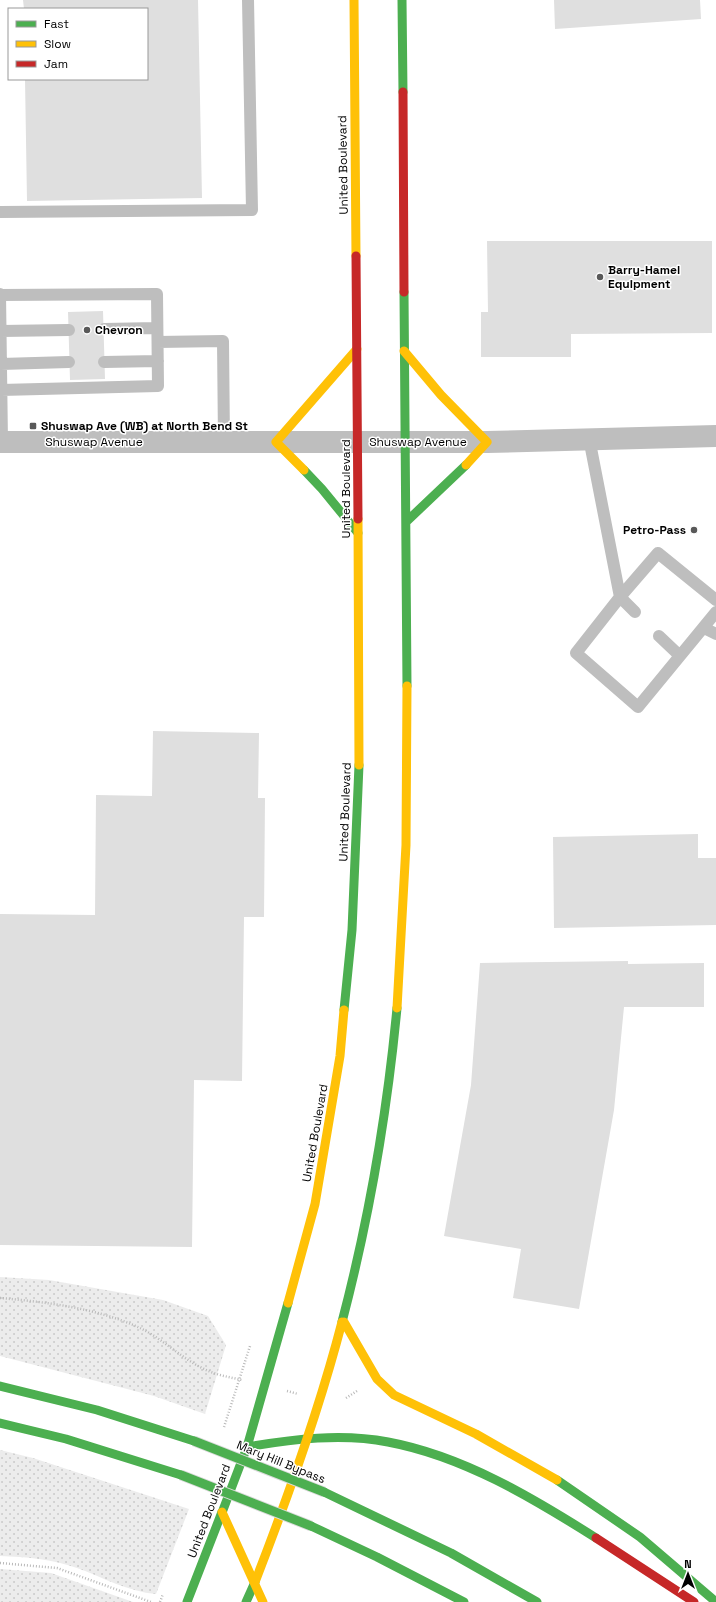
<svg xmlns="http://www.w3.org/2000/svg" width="716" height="1602" font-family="'Space Grotesk',sans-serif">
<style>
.green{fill:url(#green-dots)}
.building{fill:#dfdfdf}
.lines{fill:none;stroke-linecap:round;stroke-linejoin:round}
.path{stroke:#b9b9b9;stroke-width:2.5;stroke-dasharray:1 2;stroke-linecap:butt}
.lane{stroke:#bebebe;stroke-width:12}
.street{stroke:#bebebe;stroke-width:22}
.fast{stroke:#4caf50;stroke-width:9}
.slow{stroke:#ffc107;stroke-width:9}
.jam{stroke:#c62828;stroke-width:9}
.fast-bridge-casing{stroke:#dbdbdb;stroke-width:11;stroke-linecap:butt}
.fast-bridge{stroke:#4caf50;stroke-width:9}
.poi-dot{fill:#595959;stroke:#fff;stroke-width:1.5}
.labels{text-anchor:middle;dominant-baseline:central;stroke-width:3;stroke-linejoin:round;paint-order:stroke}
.street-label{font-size:12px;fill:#000;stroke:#fff}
.poi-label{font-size:12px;font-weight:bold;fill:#000;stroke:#fff;text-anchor:start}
</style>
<defs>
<pattern id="green-dots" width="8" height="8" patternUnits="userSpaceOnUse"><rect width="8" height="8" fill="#ececec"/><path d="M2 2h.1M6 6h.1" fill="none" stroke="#c9c9c9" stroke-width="1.8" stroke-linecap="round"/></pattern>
</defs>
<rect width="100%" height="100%" fill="#fff"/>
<!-- green -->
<path class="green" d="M0 1277 49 1280 163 1300 208 1316 226 1345 205 1414 154 1396 0 1356Z
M0 1450 33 1458 189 1509 156 1594C129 1592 102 1577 77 1568 52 1559 26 1557 0 1556Z
M0 1569 51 1573 133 1602H0Z"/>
<!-- building -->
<path class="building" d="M23 0H198L202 198 27 201 25 79H147V9H24Z
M554 0H700L701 19 555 29Z
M487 241H712V333L571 334V357H481V312H488Z
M103 311 105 379 70 380 68 312Z
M153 731 259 733 258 798H265L264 917H244L242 1081 194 1080 192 1247 0 1245V914L95 915 96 795 152 796Z
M698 834V858H716V925L554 928 553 837Z
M628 961V964L704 963V1007H624L614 1110 579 1309 513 1298 521 1249 444 1236 471 1085 480 963Z"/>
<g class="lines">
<!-- path -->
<path class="path" d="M0 1298C46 1302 97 1308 140 1328 163 1339 181 1358 204 1369 216 1375 229 1377 242 1380
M287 1391 298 1394
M346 1398 357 1391
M224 1427 250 1346
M0 1563 57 1568 151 1602
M160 1602 163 1594"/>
<!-- lane -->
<path class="lane" d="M0 212 252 210 248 0
M0 294 2 442
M0 295 157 294 158 386 1 390
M104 329 157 328
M1 331 69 330
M158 342 223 341 224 442
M104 362 158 361
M1 364 69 362
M589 438 620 597 635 612
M716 600 658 553 620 597 576 653 638 707 716 612
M704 628 716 634
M659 636 679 655"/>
<!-- street -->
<path class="street" d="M0 442H487L716 436"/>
<!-- fast -->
<path class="fast" d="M402 0 403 92
M404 292 407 686
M304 470 322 489 358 533
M406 522 466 465
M344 1010 352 930 359 765
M342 1322C369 1219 387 1114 397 1008
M0 1386 97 1410 194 1441
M0 1423 66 1439 181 1475
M247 1447C293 1439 342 1433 388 1442 463 1456 533 1498 596 1538
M557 1480 640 1537 716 1602
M324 1492 451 1553 537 1602
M223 1510 247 1447 288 1303
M311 1526 377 1557 464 1602
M187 1602 222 1512
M246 1602 255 1582"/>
<!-- slow -->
<path class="slow" d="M354 0 356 256
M404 351 441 395 487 442 466 465
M304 470 276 442 357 349
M358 519 359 765
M397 1008 406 845 407 686
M288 1303 315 1204 340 1056 344 1010
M344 1322 377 1379 394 1395 476 1434 557 1480
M222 1512 263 1602
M255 1582C288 1497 319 1411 342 1322"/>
<!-- jam -->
<path class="jam" d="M403 92 404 292
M356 256 358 519
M596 1538 694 1602"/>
<defs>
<path id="fast-bridge" d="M194 1441 324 1492
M181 1475 311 1526"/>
</defs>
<!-- fast-bridge casing -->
<use href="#fast-bridge" class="fast-bridge-casing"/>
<!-- fast-bridge -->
<use href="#fast-bridge" class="fast-bridge"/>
</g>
<!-- markers -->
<g class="poi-dot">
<circle cx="600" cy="277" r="4"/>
<circle cx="87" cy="330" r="4"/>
<rect x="29" y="422" width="8" height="8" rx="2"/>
<circle cx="694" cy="530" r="4"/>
</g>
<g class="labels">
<!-- street labels -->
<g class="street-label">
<text transform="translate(343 165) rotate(-91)">United Boulevard</text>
<text x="94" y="442">Shuswap Avenue</text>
<text x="418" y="442">Shuswap Avenue</text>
<text transform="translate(346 489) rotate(-90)">United Boulevard</text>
<text transform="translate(345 812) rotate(-88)">United Boulevard</text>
<text transform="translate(315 1133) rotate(-80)">United Boulevard</text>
<text transform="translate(281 1462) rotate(22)">Mary Hill Bypass</text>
<text transform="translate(209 1511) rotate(-69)">United Boulevard</text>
</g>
<!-- poi labels -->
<g class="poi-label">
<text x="608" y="270">Barry-Hamel<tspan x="608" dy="14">Equipment</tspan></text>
<text x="95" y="330">Chevron</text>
<text x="41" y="426">Shuswap Ave (WB) at North Bend St</text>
<text x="686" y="530" text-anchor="end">Petro-Pass</text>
</g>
</g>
<!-- legend -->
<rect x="8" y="8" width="140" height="72" fill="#ffffff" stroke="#999999"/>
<rect x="16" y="21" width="20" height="6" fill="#4caf50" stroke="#999999"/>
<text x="44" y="28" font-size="12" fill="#000000">Fast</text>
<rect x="16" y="41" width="20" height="6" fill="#ffc107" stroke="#999999"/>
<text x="44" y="48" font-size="12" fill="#000000">Slow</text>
<rect x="16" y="61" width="20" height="6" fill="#c62828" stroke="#999999"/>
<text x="44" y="68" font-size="12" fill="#000000">Jam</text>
<!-- north arrow -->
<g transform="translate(688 1574)" stroke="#ffffff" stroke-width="3" paint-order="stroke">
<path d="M0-3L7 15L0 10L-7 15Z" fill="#000000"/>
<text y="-6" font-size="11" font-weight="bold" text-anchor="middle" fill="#000000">N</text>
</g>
</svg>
